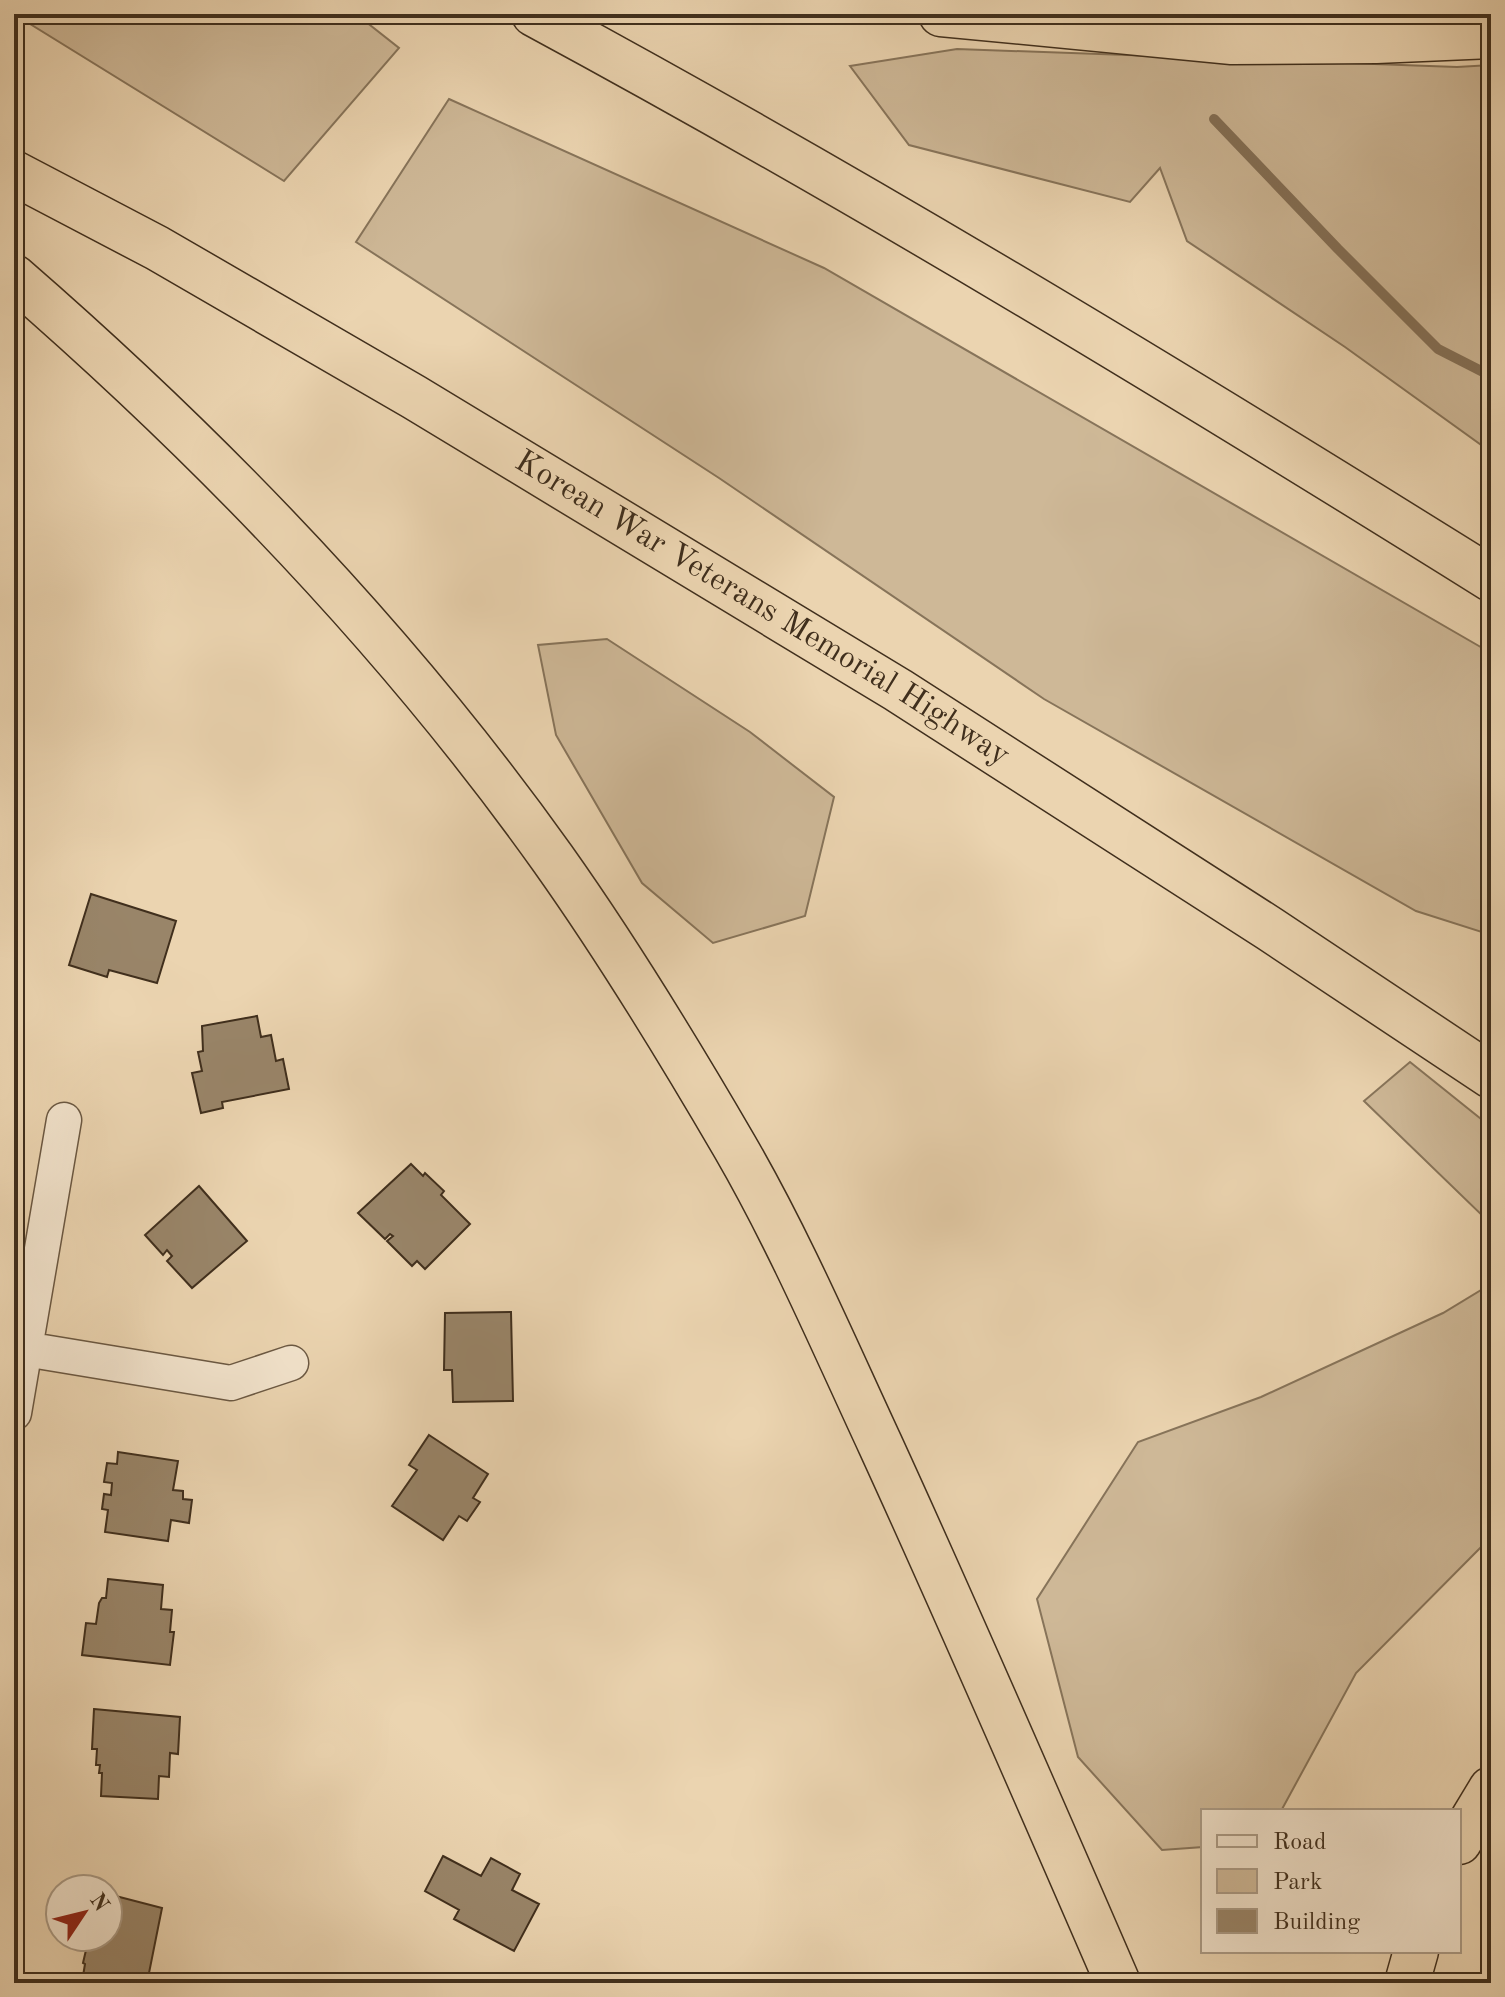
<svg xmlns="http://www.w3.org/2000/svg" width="1505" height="1997" font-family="'Old Standard TT',serif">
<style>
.green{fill:#ceb897;stroke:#87745a;stroke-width:2}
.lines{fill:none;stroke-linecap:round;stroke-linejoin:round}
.stream{stroke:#847057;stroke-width:10}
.building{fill:#998569;stroke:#402f1d;stroke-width:2}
.minor-casing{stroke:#6b5842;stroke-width:37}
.highway-casing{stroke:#402f1d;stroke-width:47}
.minor{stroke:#f2e3cc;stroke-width:34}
.highway{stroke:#ebd4b0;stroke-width:44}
.labels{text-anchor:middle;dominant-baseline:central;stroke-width:6;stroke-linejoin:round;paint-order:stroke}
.street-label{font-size:32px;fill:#402f1d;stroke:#f2e3cc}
</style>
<rect width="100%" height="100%" fill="#ebd4b0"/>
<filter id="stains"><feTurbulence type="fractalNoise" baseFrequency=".0025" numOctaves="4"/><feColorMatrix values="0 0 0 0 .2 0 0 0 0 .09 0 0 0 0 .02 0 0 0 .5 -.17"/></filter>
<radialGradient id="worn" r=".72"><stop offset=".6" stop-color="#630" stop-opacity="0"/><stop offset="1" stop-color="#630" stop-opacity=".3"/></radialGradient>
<!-- green -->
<path class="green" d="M14 14H356L399 48 284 181Z
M957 49 1457 67 1491 65V452L1345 347 1187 241 1160 168 1130 202 909 145 850 66Z
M449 99 824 268 1491 653V935L1416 911 1044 699 719 478 356 242Z
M607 639 750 732 834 797 805 916 713 943 642 883 556 735 538 645Z
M1410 1062 1491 1127V1224L1364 1101Z
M1491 1284V1537L1356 1673 1281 1811H1203V1847L1162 1850 1078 1757 1037 1599 1138 1442 1261 1397 1443 1313Z"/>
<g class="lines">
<!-- stream -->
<path class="stream" d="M1214 119 1338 249 1438 349 1491 376"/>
</g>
<!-- building -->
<path class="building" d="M91 894 176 921 157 983 109 970 107 977 69 965Z
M257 1016 261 1037 271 1035 276 1061 283 1059 289 1089 222 1102 223 1108 201 1113 192 1073 202 1071 198 1052 203 1051 202 1026Z
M411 1164 423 1176 425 1173 444 1191 441 1195 470 1224 425 1269 417 1261 412 1266 387 1241 393 1236 390 1234 385 1239 358 1213Z
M199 1186 247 1241 192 1288 167 1261 172 1256 167 1250 163 1255 145 1235Z
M511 1312 513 1401 453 1402 452 1370H444L445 1313Z
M429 1435 488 1474 473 1498 480 1502 467 1521 459 1516 443 1540 392 1506 417 1470 409 1465Z
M118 1452 178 1461 173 1490 183 1491V1499L192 1500 189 1523 171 1520 168 1541 105 1532 108 1510 102 1509 104 1494 111 1495 112 1483 104 1482 107 1463 117 1464Z
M108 1579 163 1585 161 1609 172 1610 170 1632H174L170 1665 82 1655 86 1623 96 1624 99 1603 102 1598H106Z
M94 1709 180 1717 178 1754 170 1753 169 1777 159 1776 158 1799 101 1796 102 1773H99L100 1765H96L97 1749H92Z
M443 1856 481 1876 491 1858 520 1874 512 1890 539 1904 514 1951 454 1919 459 1910 425 1891Z
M108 1894 162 1908 147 1983 82 1982 85 1964 83 1963 89 1937H108Z"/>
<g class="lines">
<defs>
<path id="minor" d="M25 1349 231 1383 291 1363
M14 1413 64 1120"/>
<g id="highway">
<path d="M534 14C860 190 1177 383 1491 579"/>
<path d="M941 14 1232 42 1376 41 1491 36"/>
<path id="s1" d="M14 173 157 248 414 397 898 690 1270 929 1491 1076"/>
<path d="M14 277C213 450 400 644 553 859 619 952 678 1049 735 1147 790 1242 834 1345 880 1444 962 1623 1040 1803 1118 1983"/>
<path d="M1459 1842 1491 1789"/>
<path d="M1407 1983 1416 1951"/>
</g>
</defs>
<!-- minor casing -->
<use href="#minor" class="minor-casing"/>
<!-- highway casing -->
<use href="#highway" class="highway-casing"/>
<!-- minor -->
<use href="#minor" class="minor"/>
<!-- highway -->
<use href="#highway" class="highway"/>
</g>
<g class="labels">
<!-- street labels -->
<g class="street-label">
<text stroke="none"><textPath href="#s1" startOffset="866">Korean War Veterans Memorial Highway</textPath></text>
</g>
</g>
<!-- margin -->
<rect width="1505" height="1997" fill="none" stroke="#ebd4b0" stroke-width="48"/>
<rect x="16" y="16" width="1473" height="1965" fill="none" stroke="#402f1d" stroke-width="4"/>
<rect x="24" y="24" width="1457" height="1949" fill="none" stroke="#402f1d" stroke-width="2"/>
<!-- legend -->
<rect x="1201" y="1809" width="260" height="144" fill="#f2e3cc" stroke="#ab9b86" stroke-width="2"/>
<rect x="1217" y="1835" width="40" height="12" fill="#f2e3cc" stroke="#ab9b86" stroke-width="2"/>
<text x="1273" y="1849" font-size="24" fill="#402f1d">Road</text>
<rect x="1217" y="1869" width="40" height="24" fill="#ceb897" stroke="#ab9b86" stroke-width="2"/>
<text x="1273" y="1889" font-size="24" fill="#402f1d">Park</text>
<rect x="1217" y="1909" width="40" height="24" fill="#998569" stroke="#ab9b86" stroke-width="2"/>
<text x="1273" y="1929" font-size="24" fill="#402f1d">Building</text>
<!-- north arrow -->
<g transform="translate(84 1913) rotate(55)"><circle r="38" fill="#f2e3cc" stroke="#ab9b86" stroke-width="2"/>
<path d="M0-6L14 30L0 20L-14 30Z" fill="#8f2418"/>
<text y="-12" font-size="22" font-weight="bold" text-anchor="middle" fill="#402f1d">N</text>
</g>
<rect width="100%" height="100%" filter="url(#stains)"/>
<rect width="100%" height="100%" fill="url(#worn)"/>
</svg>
